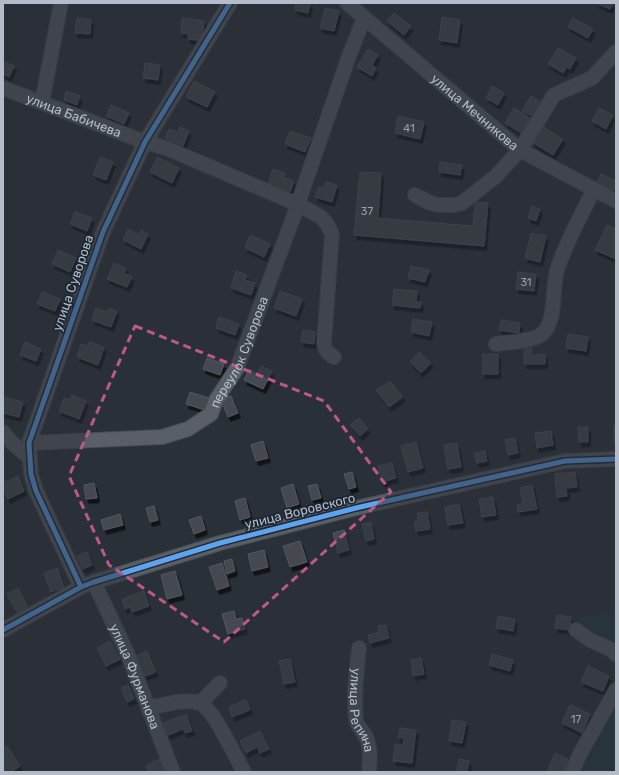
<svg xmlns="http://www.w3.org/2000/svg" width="619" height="775" font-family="Rubik,sans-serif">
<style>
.green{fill:#273a3e}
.building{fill:#444950;stroke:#52575f;filter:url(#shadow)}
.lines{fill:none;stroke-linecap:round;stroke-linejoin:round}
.minor-casing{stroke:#484c53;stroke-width:16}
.minor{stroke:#5a5e66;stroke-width:14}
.cycleway-casing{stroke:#1d2633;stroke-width:8}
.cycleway{stroke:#60a3ed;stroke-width:5}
.marked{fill:none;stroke:#bc5a87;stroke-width:3;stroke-dasharray:8 5;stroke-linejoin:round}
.labels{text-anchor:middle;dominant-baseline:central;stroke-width:3.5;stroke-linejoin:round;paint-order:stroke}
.number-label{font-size:11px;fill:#989fab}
.street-label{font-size:13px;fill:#b4bcc9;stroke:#1d2633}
</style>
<defs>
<filter id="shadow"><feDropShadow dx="2.5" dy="4.5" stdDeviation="0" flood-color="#0009"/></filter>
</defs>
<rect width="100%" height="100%" fill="#2a3038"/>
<!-- green -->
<path class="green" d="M616 613V643C602 637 587 630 579 617Z
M616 706V772H581Z"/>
<!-- building -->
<path class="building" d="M296 3H310L308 13 295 10Z
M596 3H613L610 9Z
M325 8 339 11 334 31 320 28Z
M394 13 411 26 404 35 387 21Z
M442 17 460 20 457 43 439 40Z
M77 18 91 20 90 34 75 33Z
M182 18 204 21 202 41 188 39V34L181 33Z
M573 18 593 29 588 38 568 27Z
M558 48 576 58 570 69 567 67 563 73 548 64Z
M368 49 378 55 372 65 376 68 372 76 357 67Z
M3 61 14 66 9 77 3 74Z
M145 63 160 65 158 80 143 78Z
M194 81 215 92 207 107 186 97Z
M492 86 504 93 498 105 486 98Z
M66 91 80 96 77 105 64 100Z
M531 96 541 102 532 116 522 111Z
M111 105 129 113 124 124 106 116Z
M514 108 530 118 521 133 505 123Z
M599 108 613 115 606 129 592 121Z
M398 116 424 122 420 139 395 133Z
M542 126 563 139 553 155 532 142Z
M180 127 189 131 183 146 165 138 169 129 178 132Z
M290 131 311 138 305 152 285 144Z
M100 157 113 162 106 180 93 175Z
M157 157 179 168 172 183 150 172Z
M440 162 462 165 460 175 439 172Z
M273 169 285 173 284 177 294 181 290 192 268 184Z
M360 172 381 173 378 218 473 226 475 202 488 203 484 246 354 235Z
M601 174 616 181V185L613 191 597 183Z
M326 182 337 185 332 202 315 197 319 186 324 188Z
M532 206 540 209 536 221 528 218Z
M75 212 92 218 87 231 70 224Z
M607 225 616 229V259L595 250Z
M128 229 139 235 141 230 148 234 141 249 123 240Z
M531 233 546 236 540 262 525 258Z
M250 235 270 244 264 257 245 248Z
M58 250 76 258 70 272 52 264Z
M114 263 126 268 124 273 132 277 127 287 107 279Z
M411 266 429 270 425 282 408 278Z
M236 271 247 275 245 280 255 283 251 295 231 288Z
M518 272 536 274 534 291 516 289Z
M394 289 417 291 416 302H421L420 308 392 305Z
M280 291 302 299 296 316 274 308Z
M42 292 60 299 55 311 37 304Z
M96 308 107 312 109 308 117 311 111 327 92 320Z
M219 317 239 324 235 335 216 328Z
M413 319 432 322 429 336 411 332Z
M501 320 520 323 519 333 499 330Z
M303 330 315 332 314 344 301 342Z
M568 334 588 337 586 351 566 348Z
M25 342 41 349 36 361 20 355Z
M89 342 104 347 98 365 77 357 81 344 88 346Z
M524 349H532V355L545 354V364H524Z
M419 352 431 363 421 373 410 362Z
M483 354H498V374H482Z
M207 358 224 364 220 375 203 369Z
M261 366 272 371 263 389 244 380 249 369 257 373Z
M390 381 403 397 389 407 376 390Z
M190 392 209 398 205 410 186 404Z
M72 395 86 401 79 419 59 411 64 398 70 400Z
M231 396 238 413 228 417 221 400Z
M3 397 23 402 19 417 3 413Z
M359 418 368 429 360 436 350 425Z
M614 426H616V442H614Z
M578 427H588V442H579Z
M551 431 553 445 537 448 535 433Z
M515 438 518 453 508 455 505 440Z
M263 441 268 458 256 461 251 445Z
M416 442 423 468 408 472 401 446Z
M457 443 461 467 448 469 444 445Z
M485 451 487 461 477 463 474 453Z
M392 463 396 478 382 482 378 466Z
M352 472 356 487 349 489 344 474Z
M575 472 577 487 566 488 567 496 557 497 555 474Z
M18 476 24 491 8 499 3 488V483Z
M94 483 97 498 86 499 84 485Z
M293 484 299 504 287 508 281 488Z
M317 484 321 498 312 500 308 486Z
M532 485 537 509 518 512 517 505 523 503 520 488Z
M493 497 496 515 482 517 479 499Z
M245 498 250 517 240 520 235 501Z
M459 504 463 523 448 525 445 507Z
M154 506 158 520 150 522 146 508Z
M427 512 430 529 416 531 414 522 418 521 417 513Z
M120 514 123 525 104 530 101 520Z
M201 516 205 530 194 534 189 520Z
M371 522 374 539 366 541 362 524Z
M344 530 349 550 338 553 333 533Z
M300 541 307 562 290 567 283 546Z
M264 550 268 567 252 571 248 554Z
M87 552 92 565 83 569 77 556Z
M232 559 235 571 227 574 224 561Z
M222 563 229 586 217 590 209 567Z
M57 568 64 587 51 592 44 573Z
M175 571 182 595 167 599 161 575Z
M18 588 28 607 17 613 7 594Z
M144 591 149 606 132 612 130 607 125 609 122 599Z
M234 611 236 619 242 618 245 629 228 634 222 614Z
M557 615 571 617 569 630 555 628Z
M498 616 515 619 513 631 496 628Z
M386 625 389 638 370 643 368 635 379 632 378 626Z
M110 641 120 659 106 666 97 648Z
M147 651 156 672 145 676 136 656Z
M492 654 513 660 510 671 489 665Z
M421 658 424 674 413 676 411 660Z
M290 659 295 682 284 684 279 661Z
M588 666 609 676 603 691 581 682Z
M128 685 134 699 127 702 121 688Z
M246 700 250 710 232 717 229 707Z
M570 705 590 714 582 733 562 723Z
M186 714 192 731 185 733 183 729 168 735 163 723Z
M452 720 466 722 462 743 449 741Z
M400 728 416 730 412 763 393 761 395 744 403 745 404 738H398Z
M260 731 269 749 260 753 257 747 246 753 240 741Z
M7 746 20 766 11 772H3V748Z
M555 753 568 759 563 772H547Z
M159 759 166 772H149L146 766Z
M459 759 469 761 467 772H456Z"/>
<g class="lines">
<defs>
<g id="minor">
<path id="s1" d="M347 3 520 150 616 201"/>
<path id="s2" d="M3 88 145 142 166 148 297 204 321 217 327 224 332 234 324 343C325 351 327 353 334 357"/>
<path d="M42 102 61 3"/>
<path d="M415 195 428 202 437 205H454L462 203 495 177 520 150 554 95 592 78 616 52"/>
<path d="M496 344C509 342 534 342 543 333 553 323 553 304 554 292 555 283 555 273 559 264 568 239 582 214 594 189"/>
<path d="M3 432 11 442 30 458"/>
<path id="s3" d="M29 443 162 437 188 429 211 414 216 400 237 368 292 221 349 56 364 18"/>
<path id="s4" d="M94 582 128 655 173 772"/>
<path d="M81 587 36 491 31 474 29 443 103 232 145 142 230 3"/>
<path d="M3 630 81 587 94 582 220 543 356 508 565 461 616 459"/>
<path d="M576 630 590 640 610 649 616 654"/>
<path id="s5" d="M359 648C357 671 353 696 356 720 357 726 362 730 365 735 371 746 370 760 369 772"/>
<path d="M200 703 220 683"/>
<path d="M148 708C164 705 184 698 200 703 213 708 236 758 244 772"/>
<path d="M572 772 580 754 616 690"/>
</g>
</defs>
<!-- minor casing -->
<use href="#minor" class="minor-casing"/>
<!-- minor -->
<use href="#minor" class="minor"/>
<defs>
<path id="cycleway" d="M81 587 36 491 31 474 29 443 103 232 145 142 230 3
M3 630 81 587 94 582 220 543 356 508 565 461 616 459"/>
</defs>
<!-- cycleway casing -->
<use href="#cycleway" class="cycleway-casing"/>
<!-- cycleway -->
<use href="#cycleway" class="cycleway"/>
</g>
<!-- marked area -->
<path d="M0 0H619V775H0ZM135 326 324 401 391 492 224 642 109 565 69 476Z" fill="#2a3038" fill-opacity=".55" fill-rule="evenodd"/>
<path class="marked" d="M135 326 324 401 391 492 224 642 109 565 69 476Z"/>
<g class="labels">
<!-- number labels -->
<g class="number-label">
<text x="409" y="128">41</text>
<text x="367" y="211">37</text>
<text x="526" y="282">31</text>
<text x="576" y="719">17</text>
</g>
<!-- street labels -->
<g class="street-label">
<text stroke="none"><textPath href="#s1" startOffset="168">улица Мечникова</textPath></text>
<text stroke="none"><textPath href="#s2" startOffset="76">улица Бабичева</textPath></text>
<text transform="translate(73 283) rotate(-71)">улица Суворова</text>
<text stroke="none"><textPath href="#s3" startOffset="256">переулок Суворова</textPath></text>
<text transform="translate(300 511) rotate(-14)">улица Воровского</text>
<text stroke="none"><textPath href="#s4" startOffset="103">улица Фурманова</textPath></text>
<text stroke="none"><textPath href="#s5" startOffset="64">улица Репина</textPath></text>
</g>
</g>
<!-- border -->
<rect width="619" height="775" fill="none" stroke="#b4bcc9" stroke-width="8"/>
</svg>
